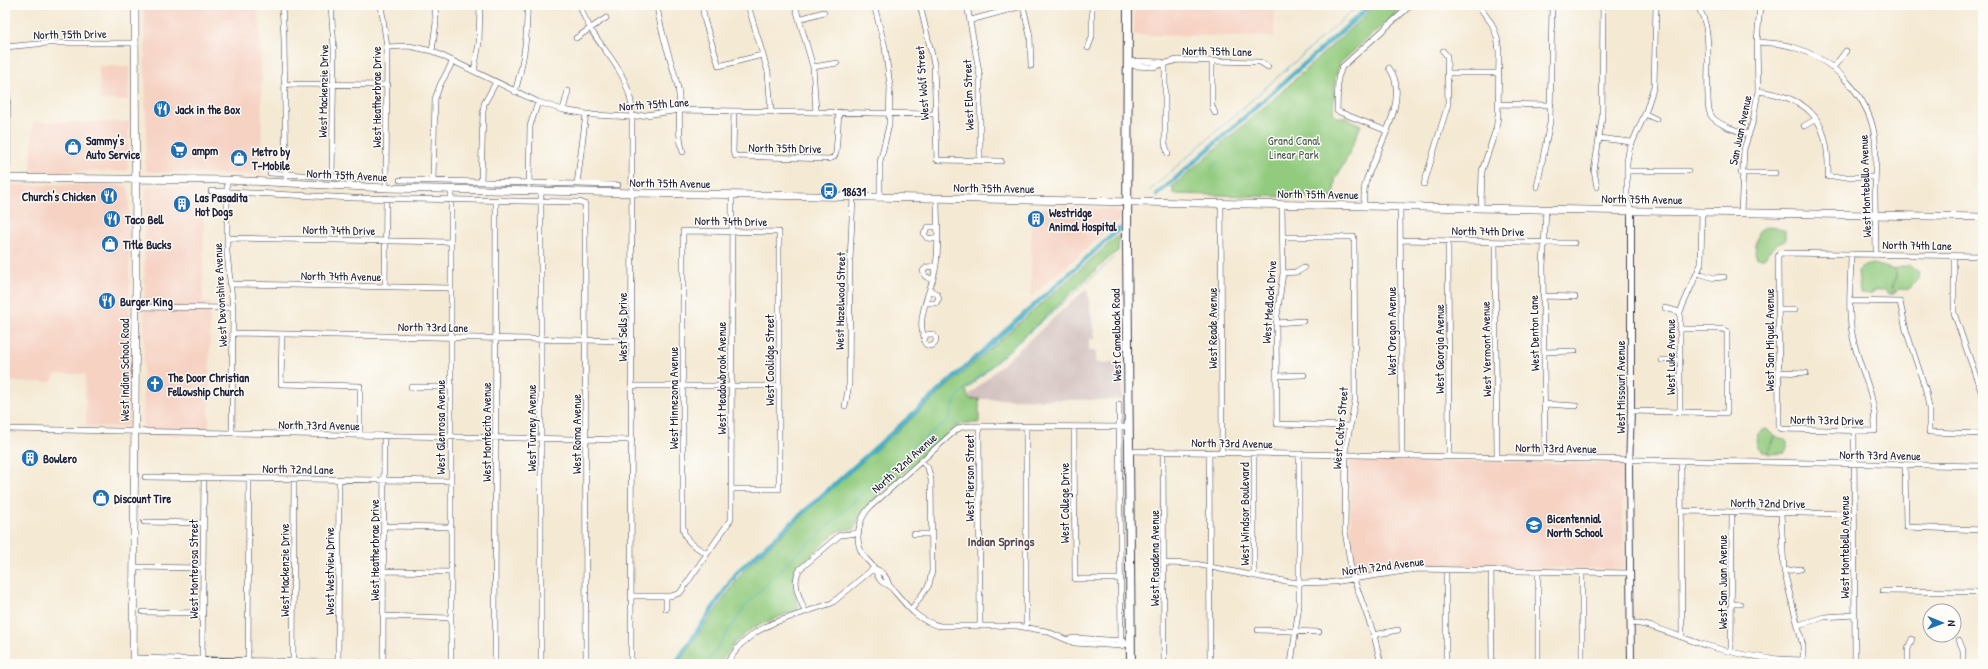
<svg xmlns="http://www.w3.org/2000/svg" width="1988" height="669" font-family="'Patrick Hand',sans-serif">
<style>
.built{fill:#f6d2c3}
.industrial{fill:#d1bfbd}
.green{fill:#92cb7e;stroke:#5a765c}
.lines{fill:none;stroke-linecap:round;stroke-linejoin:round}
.stream{stroke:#45afc4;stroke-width:1}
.canal{stroke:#45afc4;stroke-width:4.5}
.minor-casing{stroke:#424052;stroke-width:6}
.tertiary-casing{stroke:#424052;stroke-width:8}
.secondary-casing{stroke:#424052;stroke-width:8}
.primary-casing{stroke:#424052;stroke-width:10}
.minor{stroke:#fff;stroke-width:5}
.tertiary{stroke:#fff;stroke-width:6}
.secondary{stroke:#fff;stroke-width:7}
.primary{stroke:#fff;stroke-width:8}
.labels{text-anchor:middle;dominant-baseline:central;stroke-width:3;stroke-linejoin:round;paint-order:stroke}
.street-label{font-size:12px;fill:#22223b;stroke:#fdfcf7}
.poi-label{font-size:12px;font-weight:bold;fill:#22223b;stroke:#fdfcf7;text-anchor:start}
.park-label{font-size:12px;fill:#495d52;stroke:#fdfcf7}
.neighbourhood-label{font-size:13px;font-weight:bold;fill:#5d4d55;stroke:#fdfcf7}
</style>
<rect width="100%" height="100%" fill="#fdfcf7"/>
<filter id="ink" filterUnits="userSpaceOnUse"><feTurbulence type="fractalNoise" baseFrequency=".025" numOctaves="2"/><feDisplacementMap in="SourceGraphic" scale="8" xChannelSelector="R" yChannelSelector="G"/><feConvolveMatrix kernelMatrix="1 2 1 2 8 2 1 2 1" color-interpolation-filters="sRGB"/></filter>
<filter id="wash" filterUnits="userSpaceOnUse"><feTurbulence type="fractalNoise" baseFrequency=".012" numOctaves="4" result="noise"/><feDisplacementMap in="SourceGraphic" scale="16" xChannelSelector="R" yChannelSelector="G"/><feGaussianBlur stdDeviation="0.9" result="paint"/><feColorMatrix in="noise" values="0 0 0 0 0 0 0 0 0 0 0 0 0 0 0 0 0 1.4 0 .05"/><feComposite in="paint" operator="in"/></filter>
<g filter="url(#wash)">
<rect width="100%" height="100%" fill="#f4e9d3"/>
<!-- built -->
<path class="built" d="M144 5H257L261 35 262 175 148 172 145 170 146 128Z
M1134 5H1275L1274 37 1134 35Z
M99 66H129V100H100Z
M33 122H129L128 169 125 171 31 172Z
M5 185H125L129 188 130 424 128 427 86 426 85 374H56L51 382H10L9 245 5 244Z
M149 186 204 187 203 302 210 303 209 435H143L145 191Z
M1031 207 1115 209 1121 214V219L1031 297Z
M1353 460 1622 464 1624 467V491L1622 504 1625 569 1414 566 1358 574 1355 570 1351 545 1350 463Z"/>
<!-- industrial -->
<path class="industrial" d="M1087 288 1095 339H1089V351H1096V363H1122V400L969 399V395Z"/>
<!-- green -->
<path class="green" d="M1376 5H1405L1340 63 1335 78 1333 113 1337 117 1347 118 1361 125 1348 156 1335 180 1334 198 1174 194 1172 187 1279 94Z
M1774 226 1785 231V241L1775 245 1764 258H1757L1755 253 1758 232 1764 228Z
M1119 235 1118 251 1112 255 966 390 969 399H979V423H965L954 428 870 503 861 514 854 529 841 530 835 533 799 567 794 575 793 586 799 609 754 627 735 642 719 664H678L744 570 834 487Z
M1873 264 1894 270 1896 275 1891 288 1894 294H1888L1885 290H1876L1870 294 1860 293 1858 271 1864 266Z
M1910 265 1919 272 1918 279 1909 289 1901 288 1895 293 1893 286 1897 275 1894 269Z
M1767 429 1774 436 1767 453C1757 449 1754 444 1758 434L1762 430Z
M1775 437 1785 439 1787 441V449L1784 453 1768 454Z"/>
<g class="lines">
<!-- stream -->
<path class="stream" d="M1211 169 1218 162
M1149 191 1359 5
M949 418 958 426
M706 664 746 605 799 551 816 538 855 500 884 475 914 446 948 420 955 401 960 393 1114 258"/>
<!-- canal -->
<path class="canal" d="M1157 195 1371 5
M675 664 738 571 1119 229"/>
</g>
</g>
<g filter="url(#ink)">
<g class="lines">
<defs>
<path id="minor" d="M282 5 284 39 286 183
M331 5 334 48 332 177
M381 5 387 47 386 188
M580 5C592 46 626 61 632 108L631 664
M657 5C660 34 672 60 678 88 682 109 676 132 683 152
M702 5 705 22 719 66 762 55
M748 5 768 72 771 112
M795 5 813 67 816 112
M874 5 885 47 890 86 889 125 880 162V198
M920 5 934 64 937 160 1001 161
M967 5 980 77V161
M1478 5 1492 24 1497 37 1499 51 1498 116 1496 129 1482 171 1481 207
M1552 5 1603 6
M1696 5C1714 24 1706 71 1708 97 1708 104 1708 113 1713 118 1722 127 1737 130 1749 135
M1023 6 1030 36 1031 66
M799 19 824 12
M971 20 1026 5
M576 38 606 18
M1757 42C1769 43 1781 43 1793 47 1833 59 1870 96 1875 139 1877 156 1875 174 1875 191 1875 212 1876 233 1876 255
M5 47 48 43H136
M387 47 409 46 432 51 538 102 563 110 593 115 632 117 680 110 936 114
M1088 48 1092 37V5
M432 51 436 23 435 5
M5 59 8 106V165L5 169
M1212 61V106L1215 113
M1127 63 1135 66 1153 67 1177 60 1212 61 1260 62 1268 67
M1127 63 1135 61 1162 62
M1165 63V144L1168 154
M813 67 837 63
M1833 68 1846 51
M474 71 479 43 480 5
M1449 73H1499
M284 84 388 85
M1758 91C1813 98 1830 123 1828 177H1875
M515 92C524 63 528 36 527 5
M1499 104 1551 105
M563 110 568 91
M734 111 733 152 735 156 829 159 834 157 836 153 839 112
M1645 114 1656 119
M1804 126 1816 119
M1387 131 1337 111 1338 78 1342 67 1411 5
M1599 138 1631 142
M1627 171H1688
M270 173 363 179
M1741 173H1775
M227 180V253L233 308 232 433
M400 180 618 185
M433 181 435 99 440 85 453 61
M481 182 483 112 484 104 496 82
M577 184 586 114
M1424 184 1448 104 1447 56 1443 51
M529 185 530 126 538 102
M1537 187 1550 122 1552 5
M1597 187 1594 171 1602 118 1603 5
M211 191 353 198 580 202 585 204 586 664
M1221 203 1222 452
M1282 205 1283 273 1276 323 1277 424 1350 426
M1364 206C1364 198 1363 189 1366 181 1375 152 1412 97 1389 68
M1400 206 1402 455
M1631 210 1627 200V162L1629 150 1645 114 1654 86 1656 5
M1741 212 1744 149 1753 121 1758 91 1757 42 1760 5
M1282 237H1354L1355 401 1346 447 1345 531 1352 574 1374 635 1381 664
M227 238 451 242
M937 239 927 238 924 234 928 227H937
M1401 240 1574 243
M1448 241 1449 456
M1495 242 1497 457
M1851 254C1851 282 1847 311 1853 338 1860 373 1876 391 1875 431L1782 429 1779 427 1778 257 1779 254 1781 253 1983 256
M1954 256V313L1983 397
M1283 273 1297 272 1304 268
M1698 273 1714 278 1724 277
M933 280 925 276 923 271 927 267 936 266
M230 284 451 288
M385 287 386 198
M1544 296 1575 297
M1850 301 1900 302 1906 330 1926 391 1929 408V432L1983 434
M926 303H936L939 298 937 294 930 290
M136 307 233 308
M1665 308 1680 312
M1779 310H1795
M1276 323 1303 321
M233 333 632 341
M924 340a6 6 0 1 1 12 0a6 6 0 1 1-12 0Z
M282 334 281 384 360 386V435
M925 338C915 323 930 291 934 275 940 252 937 223 937 199
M1545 352 1575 351
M1662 360H1680
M1779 372 1806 373
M1277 376 1304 375
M632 386H779
M411 387H450
M1119 404 1121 646
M1545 404 1576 406
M845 406 849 385 850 261 853 197
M1631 411 1727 413V331L1722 329H1679
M1680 412V312L1701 264 1702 211
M979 426 980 626
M1074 427 1075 579H1121
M5 429 632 440
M1854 430 1855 664
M1129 451 1983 466
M1163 452 1164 664
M1209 452 1210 664
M1254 453V576
M1545 458 1543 266 1546 209
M1681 461 1682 637
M1905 465 1906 527 1983 530
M145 477 450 481
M1682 511 1854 514
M144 522 203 523
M384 526 450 527
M914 534H931
M707 554C695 546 684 542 683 526V231L779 232V489H731
M1164 563 1195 564 1271 579 1299 583 1334 582 1417 569 1630 573
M134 567 203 568
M874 568C882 571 887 577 889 585 905 603 916 621 940 626H1017L1046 631 1074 643 1121 646 1130 643
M1446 570V664
M384 571 451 572
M1491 571 1492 664
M1784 571 1801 569
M1538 572V664
M889 585C879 583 878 576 874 568 871 563 865 559 862 553 854 539 859 518 870 507L956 430 962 427 970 426 1129 427
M1883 591 1983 592
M632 596H671L680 593 731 519 732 195
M666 596V609
M1731 604H1740
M911 610 929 585 932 571 931 480 928 468 921 461
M143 612 203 613
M805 612C800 598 791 583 800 569L840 535 859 533
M383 616 450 618
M1631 623C1657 625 1680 638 1705 645 1737 655 1770 660 1803 660V646L1784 571 1781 513
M1798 625 1824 617 1855 615
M1026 627V427
M1258 630 1319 632
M1374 635 1398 630
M1069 639 1075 638 1124 641
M1959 640 1963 650V664
M1731 652 1732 512
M133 658 418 664
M202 660 204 478
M248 661 249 478
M293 662 294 479
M338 663 339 480
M383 664 384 435
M451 664V190
M495 664 496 201
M541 664V191
M726 664 740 645 756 632 773 623 832 603 874 568
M1291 664 1299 605V454
M1582 664V573
M1908 664V649L1912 639"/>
<path id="tertiary" d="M1631 210V411L1629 466 1631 664"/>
<path id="secondary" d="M5 178 227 180 386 188 638 193 1983 217
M133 664 136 285 135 5"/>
<path id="primary" d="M1128 5 1127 242 1131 664"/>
</defs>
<!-- minor casing -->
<use href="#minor" class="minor-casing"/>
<!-- tertiary casing -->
<use href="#tertiary" class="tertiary-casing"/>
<!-- secondary casing -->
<use href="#secondary" class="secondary-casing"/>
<!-- primary casing -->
<use href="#primary" class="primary-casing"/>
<!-- minor -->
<use href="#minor" class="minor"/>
<!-- tertiary -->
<use href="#tertiary" class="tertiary"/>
<!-- secondary -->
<use href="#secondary" class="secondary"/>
<!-- primary -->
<use href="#primary" class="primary"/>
</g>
</g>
<!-- icons -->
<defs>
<symbol id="restaurant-disc" viewBox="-11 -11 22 22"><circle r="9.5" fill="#1f6fb2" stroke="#fdfcf7"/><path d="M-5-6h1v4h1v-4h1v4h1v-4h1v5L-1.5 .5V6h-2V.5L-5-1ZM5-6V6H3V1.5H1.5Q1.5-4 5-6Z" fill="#fff"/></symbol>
<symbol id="shop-disc" viewBox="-11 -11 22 22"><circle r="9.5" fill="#1f6fb2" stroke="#fdfcf7"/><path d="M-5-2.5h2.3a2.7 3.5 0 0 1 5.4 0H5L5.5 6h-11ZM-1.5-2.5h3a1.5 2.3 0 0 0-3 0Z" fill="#fff"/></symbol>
<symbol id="supermarket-disc" viewBox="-11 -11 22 22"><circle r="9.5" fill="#1f6fb2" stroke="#fdfcf7"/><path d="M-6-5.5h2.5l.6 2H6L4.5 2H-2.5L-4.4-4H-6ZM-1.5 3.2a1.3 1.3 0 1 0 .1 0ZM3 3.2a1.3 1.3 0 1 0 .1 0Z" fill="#fff"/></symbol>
<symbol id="bus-disc" viewBox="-11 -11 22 22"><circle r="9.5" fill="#1f6fb2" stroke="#fdfcf7"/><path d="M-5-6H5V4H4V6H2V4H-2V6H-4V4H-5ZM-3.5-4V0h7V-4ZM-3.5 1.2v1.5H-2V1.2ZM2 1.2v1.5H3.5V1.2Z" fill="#fff"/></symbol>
<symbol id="building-disc" viewBox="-11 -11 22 22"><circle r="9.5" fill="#1f6fb2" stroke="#fdfcf7"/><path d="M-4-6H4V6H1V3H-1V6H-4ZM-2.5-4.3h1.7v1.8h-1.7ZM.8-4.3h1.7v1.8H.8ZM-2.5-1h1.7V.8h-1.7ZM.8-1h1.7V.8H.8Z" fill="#fff"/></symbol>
<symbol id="church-disc" viewBox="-11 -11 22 22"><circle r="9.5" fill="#1f6fb2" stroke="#fdfcf7"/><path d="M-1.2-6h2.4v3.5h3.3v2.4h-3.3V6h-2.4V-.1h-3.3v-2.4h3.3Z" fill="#fff"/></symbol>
<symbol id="school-disc" viewBox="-11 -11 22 22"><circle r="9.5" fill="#1f6fb2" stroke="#fdfcf7"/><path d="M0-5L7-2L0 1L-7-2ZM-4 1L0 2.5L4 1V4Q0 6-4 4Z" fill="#fff"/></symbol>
</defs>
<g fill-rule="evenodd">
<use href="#restaurant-disc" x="152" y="99" width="20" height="20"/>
<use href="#shop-disc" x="63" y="137" width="20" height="20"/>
<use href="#supermarket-disc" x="169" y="140" width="20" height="20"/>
<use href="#shop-disc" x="229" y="148" width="20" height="20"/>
<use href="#bus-disc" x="819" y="181" width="20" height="20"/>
<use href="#restaurant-disc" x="99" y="186" width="20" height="20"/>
<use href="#building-disc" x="172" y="194" width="20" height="20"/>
<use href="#restaurant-disc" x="102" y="209" width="20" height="20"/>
<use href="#building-disc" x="1026" y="209" width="20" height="20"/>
<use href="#shop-disc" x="100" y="234" width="20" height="20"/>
<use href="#restaurant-disc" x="97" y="291" width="20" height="20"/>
<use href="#church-disc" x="145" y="374" width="20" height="20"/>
<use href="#building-disc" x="20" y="448" width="20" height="20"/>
<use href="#shop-disc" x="91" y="488" width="20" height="20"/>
<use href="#school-disc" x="1524" y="515" width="20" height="20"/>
</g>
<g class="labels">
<!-- street labels -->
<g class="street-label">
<text transform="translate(70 34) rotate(-1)">North 75th Drive</text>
<text transform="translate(1217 51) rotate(1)">North 75th Lane</text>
<text transform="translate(922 83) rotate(-94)">West Wolf Street</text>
<text transform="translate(323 91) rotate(-89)">West Mackenzie Drive</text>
<text transform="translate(968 95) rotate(-92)">West Elm Street</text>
<text transform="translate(376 97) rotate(-90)">West Heatherbrae Drive</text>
<text transform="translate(654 104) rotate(-4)">North 75th Lane</text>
<text transform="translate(1740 130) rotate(-78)">San Juan Avenue</text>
<text transform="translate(785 148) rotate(1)">North 75th Drive</text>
<text transform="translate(347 175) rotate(3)">North 75th Avenue</text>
<text transform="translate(670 183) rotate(1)">North 75th Avenue</text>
<text transform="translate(1865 186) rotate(-92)">West Montebello Avenue</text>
<text transform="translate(994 188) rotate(1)">North 75th Avenue</text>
<text transform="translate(1318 194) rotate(1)">North 75th Avenue</text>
<text transform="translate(1642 199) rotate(1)">North 75th Avenue</text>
<text transform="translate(731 221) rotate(1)">North 74th Drive</text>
<text transform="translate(339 230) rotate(1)">North 74th Drive</text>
<text transform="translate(1488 231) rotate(1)">North 74th Drive</text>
<text transform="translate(1917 245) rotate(1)">North 74th Lane</text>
<text transform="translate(341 276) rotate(1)">North 74th Avenue</text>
<text transform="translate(220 295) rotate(-93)">West Devonshire Avenue</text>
<text transform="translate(840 301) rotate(-89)">West Hazelwood Street</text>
<text transform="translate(1269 302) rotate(-86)">West Medlock Drive</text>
<text transform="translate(433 327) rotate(1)">North 73rd Lane</text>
<text transform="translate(622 327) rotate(-90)">West Sells Drive</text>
<text transform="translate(1212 328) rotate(-90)">West Reade Avenue</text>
<text transform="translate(1391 331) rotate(-90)">West Oregon Avenue</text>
<text transform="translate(1534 333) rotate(-91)">West Denton Lane</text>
<text transform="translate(1116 335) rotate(-91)">West Camelback Road</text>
<text transform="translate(1769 340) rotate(-90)">West San Miguel Avenue</text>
<text transform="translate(1439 349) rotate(-90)">West Georgia Avenue</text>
<text transform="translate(1486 349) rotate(-91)">West Vermont Avenue</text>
<text transform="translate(1670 357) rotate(-90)">West Luke Avenue</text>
<text transform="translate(769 360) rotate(-90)">West Coolidge Street</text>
<text transform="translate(124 370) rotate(-90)">West Indian School Road</text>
<text transform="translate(721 378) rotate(-90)">West Meadowbrook Avenue</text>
<text transform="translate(1620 387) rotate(-90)">West Missouri Avenue</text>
<text transform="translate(673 398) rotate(-90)">West Minnezona Avenue</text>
<text transform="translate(1827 420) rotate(1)">North 73rd Drive</text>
<text transform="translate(319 425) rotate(1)">North 73rd Avenue</text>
<text transform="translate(440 427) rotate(-90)">West Glenrosa Avenue</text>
<text transform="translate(531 428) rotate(-90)">West Turney Avenue</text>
<text transform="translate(1340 428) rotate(-85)">West Colter Street</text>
<text transform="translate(486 432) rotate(-90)">West Montecito Avenue</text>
<text transform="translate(576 434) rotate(-90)">West Roma Avenue</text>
<text transform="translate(1232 443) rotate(1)">North 73rd Avenue</text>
<text transform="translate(1556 448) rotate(1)">North 73rd Avenue</text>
<text transform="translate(1880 455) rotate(1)">North 73rd Avenue</text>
<text transform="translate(904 463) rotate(-42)">North 72nd Avenue</text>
<text transform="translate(298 469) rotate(1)">North 72nd Lane</text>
<text transform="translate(969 478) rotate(-90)">West Pierson Street</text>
<text transform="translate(1064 503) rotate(-90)">West College Drive</text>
<text transform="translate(1768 503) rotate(1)">North 72nd Drive</text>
<text transform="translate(1244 514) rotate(-90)">West Windsor Boulevard</text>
<text transform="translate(1844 547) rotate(-90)">West Montebello Avenue</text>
<text transform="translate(374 550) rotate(-90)">West Heatherbrae Drive</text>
<text transform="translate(1154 558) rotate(-90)">West Pasadena Avenue</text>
<text transform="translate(1383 566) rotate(-7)">North 72nd Avenue</text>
<text transform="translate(193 569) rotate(-90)">West Monterosa Street</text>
<text transform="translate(284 570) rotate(-90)">West Mackenzie Drive</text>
<text transform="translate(329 571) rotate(-90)">West Westview Drive</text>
<text transform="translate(1722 582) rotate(-90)">West San Juan Avenue</text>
</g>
<!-- poi labels -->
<g class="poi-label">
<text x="175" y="109">Jack in the Box</text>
<text x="86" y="140">Sammy's<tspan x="86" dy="14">Auto Service</tspan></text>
<text x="192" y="150">ampm</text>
<text x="252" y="151">Metro by<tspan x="252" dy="14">T-Mobile</tspan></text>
<text x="842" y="191">18631</text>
<text x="96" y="196" text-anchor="end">Church's Chicken</text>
<text x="195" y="197">Las Pasadita<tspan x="195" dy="14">Hot Dogs</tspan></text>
<text x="1049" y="212">Westridge<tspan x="1049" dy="14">Animal Hospital</tspan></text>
<text x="125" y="219">Taco Bell</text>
<text x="123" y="244">Title Bucks</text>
<text x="120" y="301">Burger King</text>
<text x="168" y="377">The Door Christian<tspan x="168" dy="14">Fellowship Church</tspan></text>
<text x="43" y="458">Bowlero</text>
<text x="114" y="498">Discount Tire</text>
<text x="1547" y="518">Bicentennial<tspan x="1547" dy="14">North School</tspan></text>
</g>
<!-- park labels -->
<g class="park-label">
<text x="1294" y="140">Grand Canal<tspan x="1294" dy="14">Linear Park</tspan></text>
</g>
<!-- neighbourhood labels -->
<g class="neighbourhood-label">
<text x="1001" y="541">Indian Springs</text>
</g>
</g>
<!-- margin -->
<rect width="1988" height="669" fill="none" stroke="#fdfcf7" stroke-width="20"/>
<!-- north arrow -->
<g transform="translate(1942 623) rotate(91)"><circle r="19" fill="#fdfcf7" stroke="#a5a5ac"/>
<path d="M0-3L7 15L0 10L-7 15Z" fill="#1f6fb2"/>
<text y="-6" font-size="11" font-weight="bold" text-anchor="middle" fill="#22223b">N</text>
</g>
</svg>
